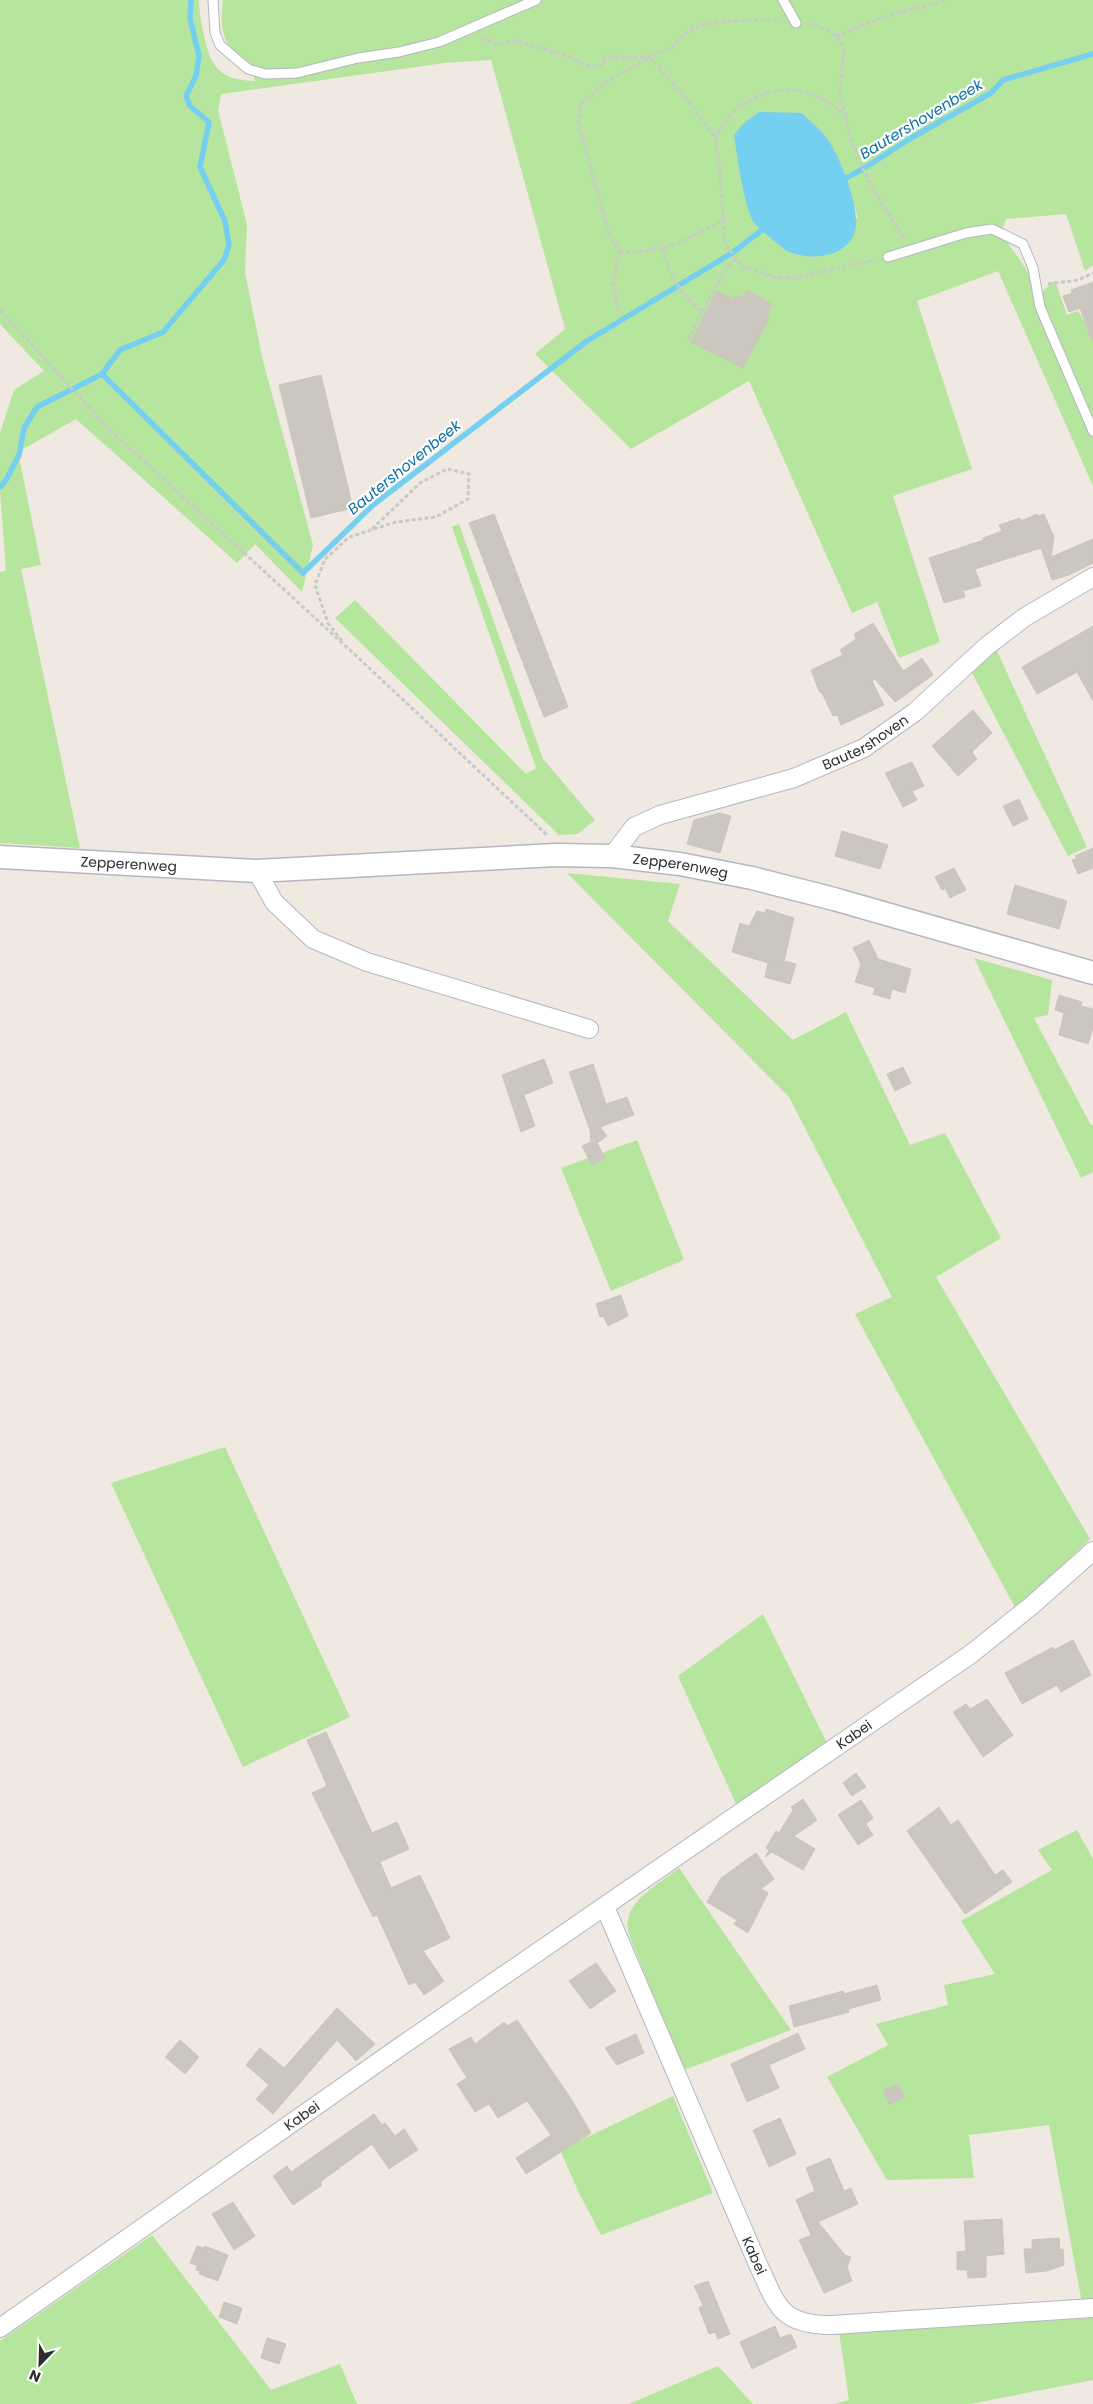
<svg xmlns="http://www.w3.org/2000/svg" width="1093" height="2404" font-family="Poppins,sans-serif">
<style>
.green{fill:#b6e59e;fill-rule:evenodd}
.water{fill:#75cff0}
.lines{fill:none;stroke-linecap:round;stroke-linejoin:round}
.stream{stroke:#75cff0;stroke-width:5.5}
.building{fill:#cbc7bf;stroke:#cbc5ba}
.service-casing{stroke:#b4b7c1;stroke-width:11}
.minor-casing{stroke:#b4b7c1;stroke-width:20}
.tertiary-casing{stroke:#b4b7c1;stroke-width:25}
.path{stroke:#c9c9c9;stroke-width:3;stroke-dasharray:4 2.5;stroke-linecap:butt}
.service{stroke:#fff;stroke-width:9}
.minor{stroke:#fff;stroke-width:18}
.tertiary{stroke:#fff;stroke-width:22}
.labels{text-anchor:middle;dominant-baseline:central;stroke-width:4.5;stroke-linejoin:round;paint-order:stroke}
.street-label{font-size:14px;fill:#2e2e2e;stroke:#fff}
.water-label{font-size:15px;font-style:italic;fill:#0d6fa3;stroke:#fff}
</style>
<rect width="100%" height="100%" fill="#efe9e1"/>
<!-- green -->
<path class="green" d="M0 0H199C199 12 201 23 204 35 210 67 220 80 255 81 252 72 246 66 239 59 221 41 220 24 223 0H1093V265L1085 271 1066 214 1006 219 1001 233 1042 292 1055 280 1067 315 1078 311 1085 322 1093 319V486L998 271 917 301 972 469 893 496 940 642 899 658 877 602 852 613 749 381 631 449 535 354 565 329 491 60 445 63 221 94 218 110 247 225 245 273 263 361 313 545 302 592 255 544 237 563 76 419 18 452 41 565 21 569 80 848 0 843V572L6 571 0 491V433L14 390 44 371 0 324ZM844 171 858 218 771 237 754 224Z
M459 524 543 759 595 820 578 834 559 835 335 618 355 600 526 774 536 768 452 527Z
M996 649 1087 847 1068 856 971 671Z
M567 873 680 884 668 921 793 1040 846 1012 910 1145 945 1133 1001 1238 936 1277 1090 1539 1016 1609 855 1314 892 1297 789 1097Z
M974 958 1052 980 1048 1015 1034 1018 1091 1125H1093V1172L1081 1178Z
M637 1140 684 1260 611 1291 561 1168Z
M225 1447 350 1717 243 1767 111 1483Z
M763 1614 828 1745 737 1806 678 1676Z
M1077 1830 1093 1859V2302L1082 2303 1049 2125 969 2135 974 2178 887 2180 827 2077 888 2045 876 2024 948 2005 944 1985 995 1974 961 1921 1052 1870 1038 1850Z
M679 1868 791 2030 684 2070 635 1950C632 1941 626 1930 628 1920 631 1898 663 1881 679 1868Z
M673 2096 713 2193 601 2235 579 2193 560 2150Z
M152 2235 271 2390 340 2364 357 2404H0V2341Z
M1093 2318V2380L970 2404H835L849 2400 839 2332Z
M718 2366 753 2404H629Z"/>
<!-- water -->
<path class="water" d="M759 112 802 113C810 121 820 129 827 138 840 157 863 212 854 234 845 258 808 261 787 251 782 248 759 229 755 224 744 211 737 154 734 135L743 124Z"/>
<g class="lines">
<!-- stream -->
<path class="stream" d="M846 178 863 169 911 138 991 93 1003 80 1093 54
M102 374 303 573 373 505 587 341 732 253 762 230
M0 487 6 480 19 455 24 428 37 407 102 374 120 350 163 332 224 260 229 245 225 221 200 167 209 122 190 106 186 96 196 76 199 56 190 19 191 0"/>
</g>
<!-- building -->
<path class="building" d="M1093 282V339H1091L1080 308 1069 312 1063 296 1072 293 1071 290Z
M747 290 772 304 766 317 769 318 743 368 691 342 717 291 733 299 735 295 742 298Z
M321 375 353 508 311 518 279 385Z
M494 514 568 707 544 717 469 523Z
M1037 514 1038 516 1044 514 1054 537 1051 557 1093 539V563L1069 575 1052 580 1041 548 975 569 981 586 963 591 965 597 944 603 929 558 984 540 983 538 1002 531 999 525 1020 518 1021 521Z
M873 623 903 671 922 658 933 675 895 702 875 679 872 681 884 705 841 725 837 715 833 716 823 695 819 691 811 670 843 655 840 650 856 639 854 634Z
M1093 626V701L1077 672 1037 694 1022 667Z
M973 710 992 733 972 752 977 759 958 776 932 746Z
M912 762 924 786 912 791 917 800 903 807 885 773Z
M1019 799 1028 819 1013 826 1003 806Z
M720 813 731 816 720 853 687 844 694 820Z
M842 831 888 845 880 869 835 856Z
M1093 848V868L1078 874 1072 860 1077 858 1075 856Z
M954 868 966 890 950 898 945 888 942 890 935 877Z
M1015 885 1067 901 1059 929 1007 914Z
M766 909 794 918 784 961 796 964 790 984 765 977 768 963 732 952 740 923 749 926 757 911 765 913Z
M869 940 878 959 911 969 905 993 892 989 890 999 873 994 875 988 855 982 861 964 853 948Z
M1059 995 1082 1002 1081 1006 1093 1009V1028L1088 1044 1059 1035 1064 1013 1055 1010Z
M544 1059 553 1083 524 1095 535 1126 521 1132 502 1075Z
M593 1064 606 1104 627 1097 634 1115 600 1127 607 1136 597 1143 605 1158 592 1165 582 1146 591 1142 590 1130 569 1072Z
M903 1067 911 1083 895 1091 887 1074Z
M621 1295 628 1316 608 1326 603 1316 600 1317 596 1304Z
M1073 1640 1091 1675 1061 1692 1057 1685 1022 1704 1005 1673 1053 1647 1054 1650Z
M987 1699 1013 1735 983 1757 953 1712 966 1704 970 1709Z
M326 1732 372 1833 397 1822 409 1849 380 1862 391 1888 420 1875 450 1938 423 1951 444 1981 424 1995 415 1982 409 1985 377 1915 373 1917 312 1793 327 1786 307 1740Z
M856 1773 866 1787 852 1796 843 1783Z
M803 1799 817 1820 794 1836 815 1849 803 1870 772 1852 765 1857 769 1850 766 1848 776 1831 779 1833 793 1810 791 1807Z
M861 1800 873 1818 866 1824 873 1835 858 1845 838 1815Z
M939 1807 951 1825 958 1820 995 1875 1003 1870 1012 1882 965 1914 907 1831Z
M756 1853 774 1879 761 1889 768 1893 748 1933 734 1924 737 1920 707 1902 721 1878Z
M596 1963 616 1991 590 2009 569 1981Z
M877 1985 881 2000 848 2009 849 2012 794 2027 789 2006 843 1991 844 1994Z
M337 2008 375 2044 356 2061 337 2040 273 2114 256 2099 269 2085 246 2065 260 2048 284 2068Z
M517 2020 570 2097 591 2133 526 2174 516 2158 551 2135 527 2101 498 2118 489 2104 475 2112 457 2084 467 2078 449 2049 471 2037 475 2044 504 2022 507 2026Z
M798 2033 805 2049 769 2065 779 2088 747 2102 731 2064Z
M636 2034 644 2053 617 2065 605 2048Z
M180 2040 199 2057 185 2074 165 2057Z
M898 2084 904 2098 889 2104 883 2090Z
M374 2114 382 2125 385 2123 395 2136 404 2129 418 2150 389 2169 372 2144 320 2182 322 2185 293 2205 273 2176 287 2166 291 2172Z
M780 2118 796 2154 769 2167 753 2130Z
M830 2158 844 2191 851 2188 858 2204 818 2222 845 2255 851 2257 847 2267 852 2281 824 2293 799 2240 811 2235 796 2200 815 2191 806 2168Z
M233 2202 255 2236 234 2250 212 2214Z
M1002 2219 1004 2254 986 2256V2277L968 2278 967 2270H957V2252L966 2251 964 2221Z
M1059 2238 1060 2250 1063 2249 1064 2265 1047 2271 1026 2273 1024 2249H1032V2240Z
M197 2246 204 2248 205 2246 228 2255 218 2281 199 2274 200 2271 196 2270 197 2265 190 2263Z
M708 2281 730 2334 718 2339 715 2332 709 2334 699 2308 703 2305 694 2286Z
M224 2302 242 2308 237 2324 219 2317Z
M775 2326 780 2338 791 2334 797 2347 752 2369 740 2342Z
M267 2338 286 2344 279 2364 261 2358Z"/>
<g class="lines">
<defs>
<path id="service" d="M213 0 215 33 220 45 248 69 265 74 297 73 358 58 399 52 439 42 536 0
M783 0 796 23
M888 257 966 233 992 229 1023 244 1033 268 1040 307 1093 431"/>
<g id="minor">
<path id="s1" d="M612 856 634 827 660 815 794 778 864 748 915 712 987 646 1025 617 1093 577"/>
<path d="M257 871 274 902 313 939 367 962 589 1029"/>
<path id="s2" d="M605 1907 757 2262C777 2305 779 2325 832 2325L1093 2308"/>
<path id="s3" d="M0 2328 394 2051 971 1654 1031 1606 1093 1551"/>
</g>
<g id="tertiary">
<path id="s4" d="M0 857 257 871 556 855 612 856 680 864 752 878 834 899 1093 973"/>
</g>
</defs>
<!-- service casing -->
<use href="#service" class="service-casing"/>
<!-- minor casing -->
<use href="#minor" class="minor-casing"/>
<!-- tertiary casing -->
<use href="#tertiary" class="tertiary-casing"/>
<!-- path -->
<path class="path" d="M808 24 819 26 836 36 844 48 840 92 850 138 868 180 904 239
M836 36 884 17 947 0
M481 38 495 44 517 41 566 56 588 66H600L608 57C627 58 651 60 668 49 676 45 681 36 688 31 706 20 759 19 780 21
M847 117C812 85 779 81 739 107 730 114 722 128 715 137L720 173 725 244 742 266 773 277 793 278 876 260
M662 248C671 277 679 293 703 312
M619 252C665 253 684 241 723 220
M1048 284 1078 280 1093 273
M0 310 108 428 351 651 547 835
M619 311 613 285 619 252 608 231 578 122 581 104 606 83 649 57 687 100 715 137
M688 340 726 268 736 258
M342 641 328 623 315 585 325 559 349 537 396 522 436 517 468 499 469 474 447 469 420 483 372 529"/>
<!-- service -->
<use href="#service" class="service"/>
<!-- minor -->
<use href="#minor" class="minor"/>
<!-- tertiary -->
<use href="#tertiary" class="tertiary"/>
</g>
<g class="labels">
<!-- street labels -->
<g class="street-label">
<text stroke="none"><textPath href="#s1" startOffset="284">Bautershoven</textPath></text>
<text stroke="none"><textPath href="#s4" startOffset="129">Zepperenweg</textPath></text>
<text stroke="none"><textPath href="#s4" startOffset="682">Zepperenweg</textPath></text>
<text stroke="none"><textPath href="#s3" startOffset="1040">Kabei</textPath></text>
<text stroke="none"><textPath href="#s3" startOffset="369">Kabei</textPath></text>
<text stroke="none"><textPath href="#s2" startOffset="379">Kabei</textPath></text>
</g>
<!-- water labels -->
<g class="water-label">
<text transform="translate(921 119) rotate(-31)">Bautershovenbeek</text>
<text transform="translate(404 467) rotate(-39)">Bautershovenbeek</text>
</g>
</g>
<!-- north arrow -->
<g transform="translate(40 2364) rotate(203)" stroke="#ffffff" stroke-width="4" paint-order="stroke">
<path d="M0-4L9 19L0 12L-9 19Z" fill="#2e2e2e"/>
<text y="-8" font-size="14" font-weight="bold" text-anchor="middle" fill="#2e2e2e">N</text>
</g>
</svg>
